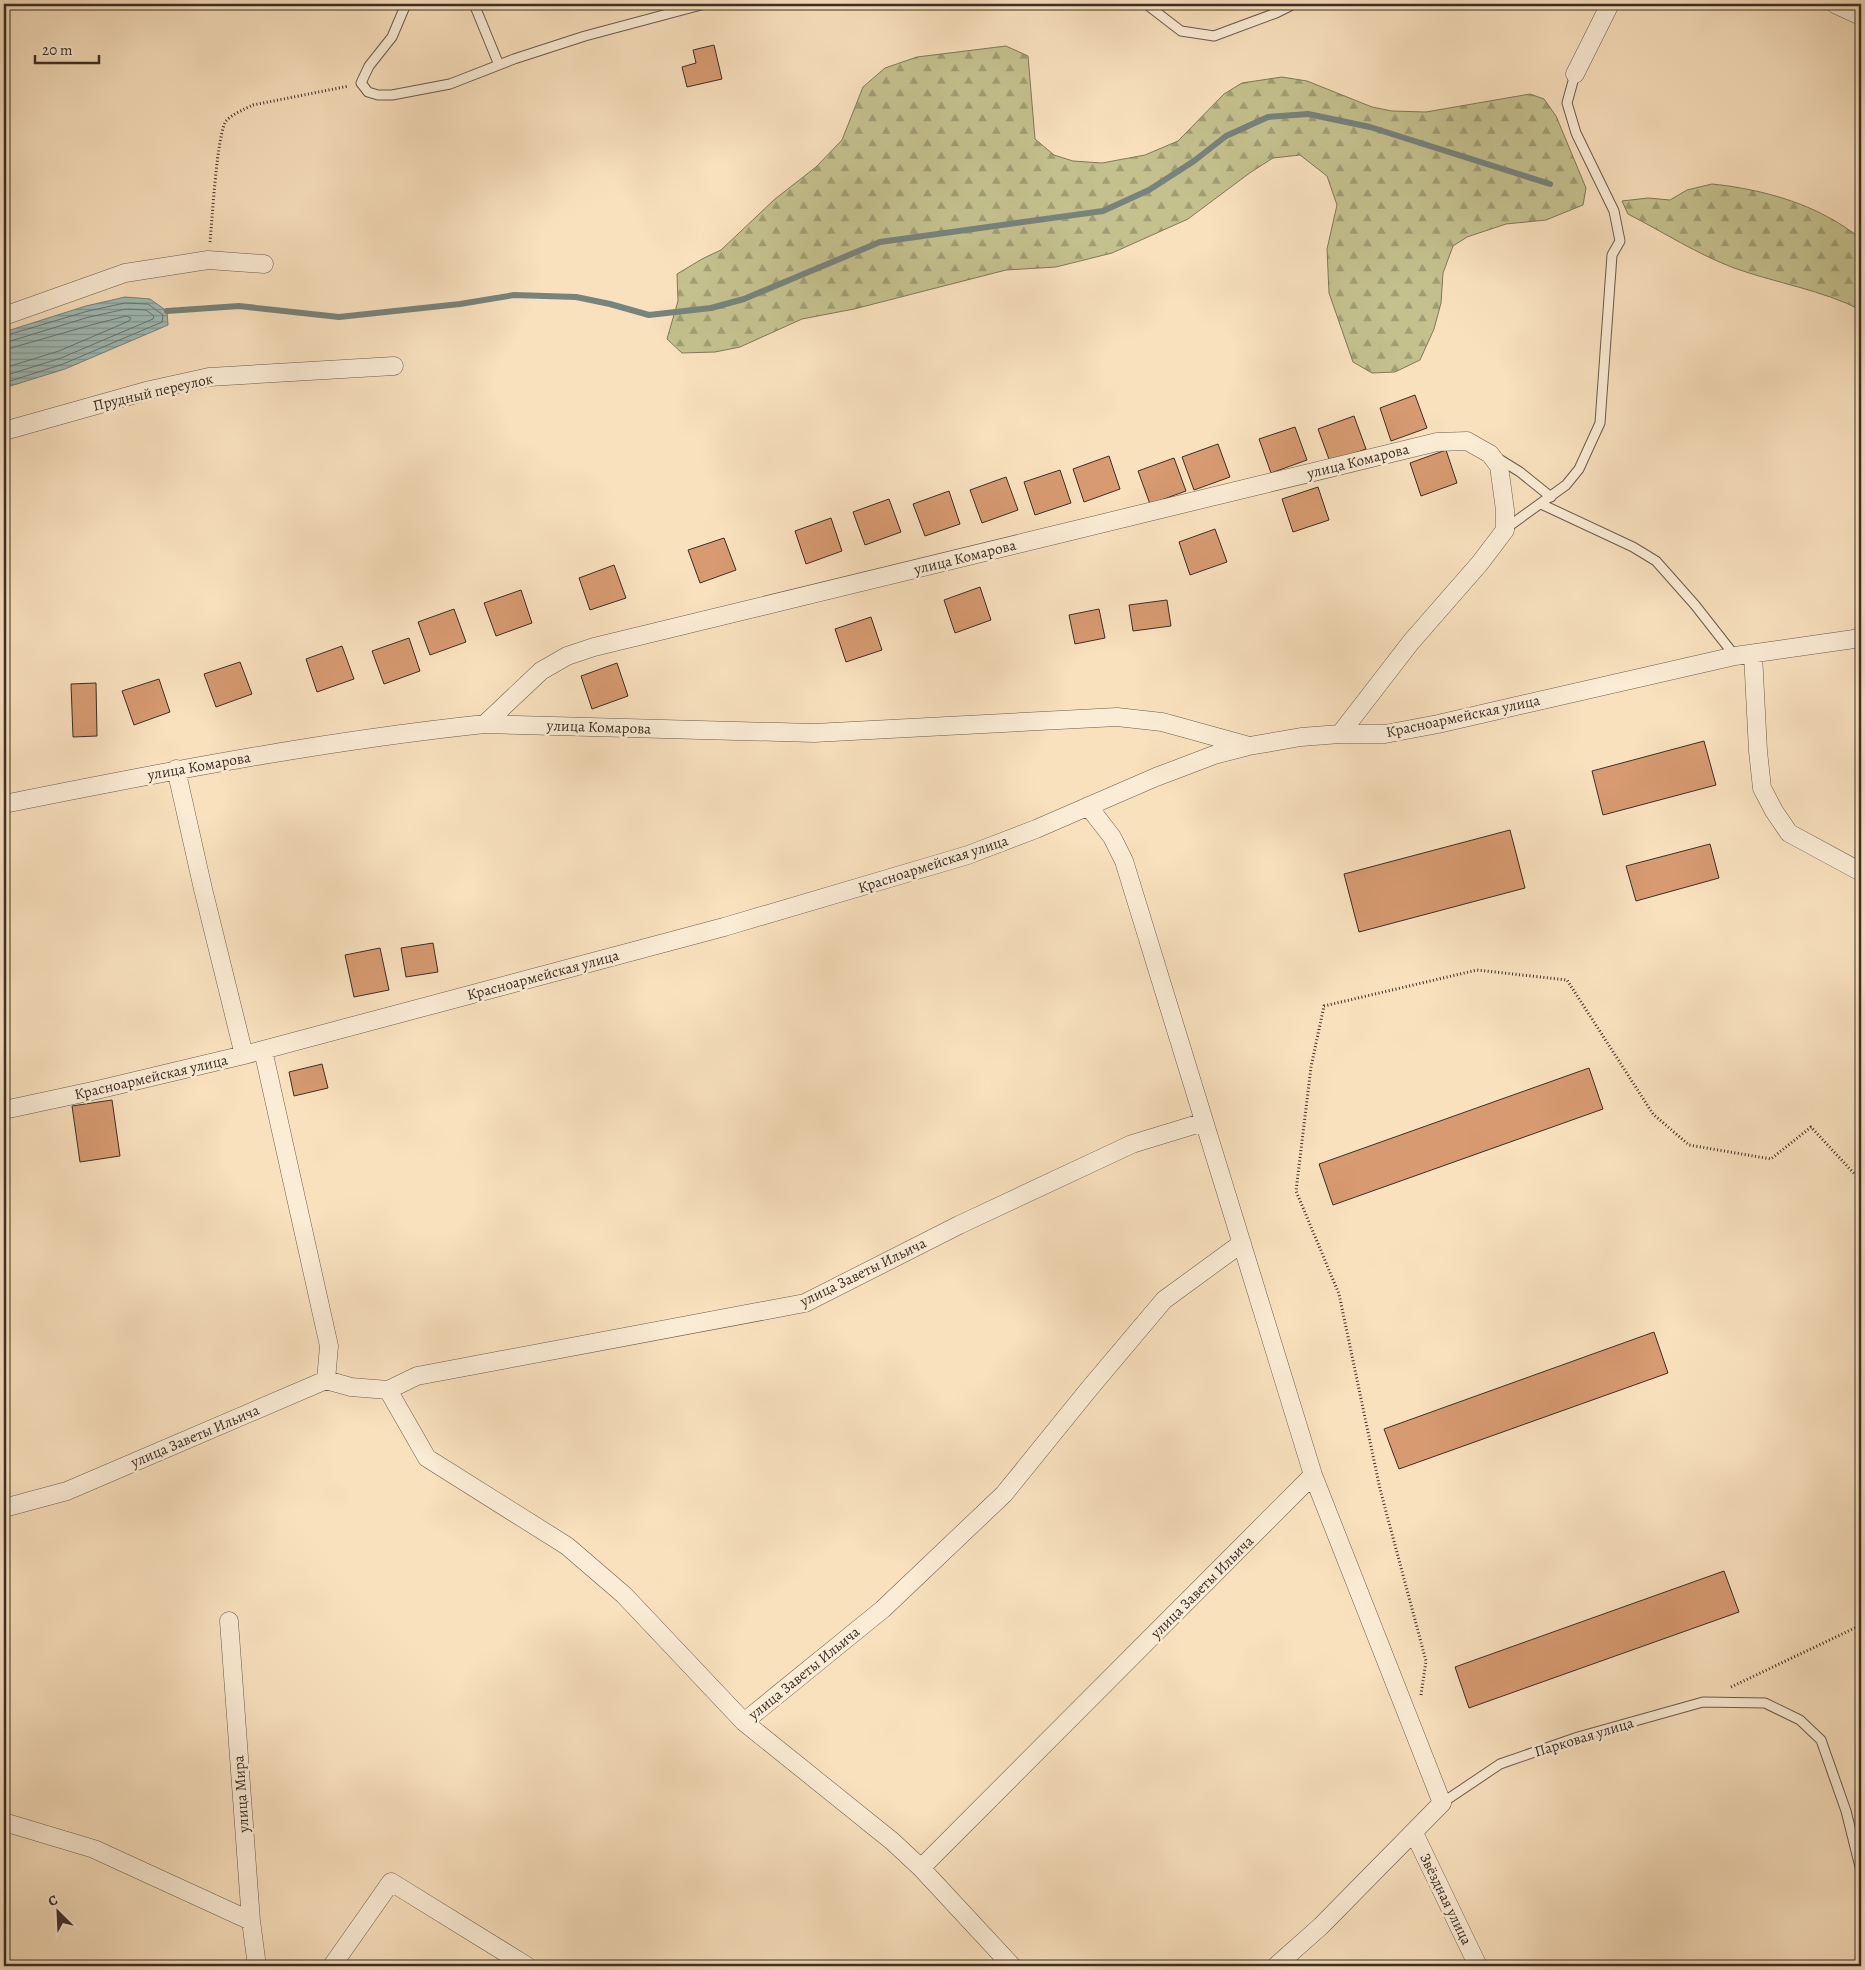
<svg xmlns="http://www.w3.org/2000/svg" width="1865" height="1970" font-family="Alegreya,serif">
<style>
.forest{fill:url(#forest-firs);stroke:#80785a}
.water{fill:url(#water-rules);stroke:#77837d}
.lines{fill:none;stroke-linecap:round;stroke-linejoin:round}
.shore{stroke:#6d756f;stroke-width:1}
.stream{stroke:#77837d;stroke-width:6}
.building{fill:#d79a71;stroke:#3b2e27}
.service-casing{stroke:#6a5b4d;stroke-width:11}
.minor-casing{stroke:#6a5b4d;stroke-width:19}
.path{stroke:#3b2e27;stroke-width:3;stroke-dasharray:1 2.5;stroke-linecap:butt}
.service{stroke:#fbecd5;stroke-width:9}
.minor{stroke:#fbecd5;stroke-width:18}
.labels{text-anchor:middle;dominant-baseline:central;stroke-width:5;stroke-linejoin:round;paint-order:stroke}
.street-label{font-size:15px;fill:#3b2e27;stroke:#fbecd5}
</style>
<defs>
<pattern id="forest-firs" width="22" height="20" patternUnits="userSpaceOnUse" patternTransform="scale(1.25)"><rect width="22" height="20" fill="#c4c18e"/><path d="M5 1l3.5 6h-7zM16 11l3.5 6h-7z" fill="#a09d74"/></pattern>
<pattern id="water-rules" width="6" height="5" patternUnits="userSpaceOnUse" patternTransform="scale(1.25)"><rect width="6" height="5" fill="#9fbcb7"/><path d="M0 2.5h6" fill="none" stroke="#839995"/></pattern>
</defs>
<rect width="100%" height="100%" fill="#f9e1be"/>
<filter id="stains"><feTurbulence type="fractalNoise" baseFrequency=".004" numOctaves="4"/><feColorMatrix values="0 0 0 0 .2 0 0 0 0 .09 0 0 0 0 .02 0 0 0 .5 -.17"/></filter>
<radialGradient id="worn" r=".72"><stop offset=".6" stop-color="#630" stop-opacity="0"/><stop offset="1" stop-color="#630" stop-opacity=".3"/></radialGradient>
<!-- forest -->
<path class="forest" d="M1006 46 1028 56 1035 139 1054 155 1073 161 1102 163 1145 155 1178 141 1224 94 1242 83 1282 77 1307 81 1372 107 1392 111 1426 112 1530 94 1544 99 1556 116 1586 188 1583 205 1546 220 1506 224 1467 237 1453 246 1443 273 1441 303 1434 329 1420 360 1395 372 1372 373 1353 362 1329 293 1327 249 1337 205 1327 176 1300 155 1273 158 1251 172 1188 219 1112 253 1056 267 1006 270 854 309 802 319 740 347 715 352 682 353 667 339 678 301 677 274 702 259 721 250 775 199 816 167 842 140 863 87 885 68 917 57Z
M1712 184C1751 188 1793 198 1828 217 1840 223 1850 231 1861 238V310C1822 290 1776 283 1734 268 1697 254 1663 232 1628 214L1622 201 1648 198 1670 200 1687 190Z"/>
<!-- water -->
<path class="water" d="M125 297 150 299 167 311 168 325 65 369 4 388V332L86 306Z"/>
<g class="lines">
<!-- shore -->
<path class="shore" d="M4 336 88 311 125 303 148 304 163 315 162 322 63 364 4 383
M4 343 89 317 126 309 146 310 154 316 153 319 61 358 4 376
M4 350 91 325 126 316 131 318 129 321 59 351 4 368"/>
<!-- stream -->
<path class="stream" d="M167 311 239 306 339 317 460 304 514 295 576 297 610 304 649 315 711 308 744 299 880 242 1103 211 1149 190 1194 161 1226 136 1268 117 1308 114 1370 127 1550 184"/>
</g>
<!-- building -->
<path class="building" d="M714 45 722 79 687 87 682 67 696 63 693 50Z
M1415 395 1427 428 1391 441 1380 408Z
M1354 416 1366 449 1330 462 1318 429Z
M1295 427 1307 460 1271 473 1259 439Z
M1218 444 1230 477 1194 490 1182 457Z
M1446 450 1457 483 1421 496 1410 463Z
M1109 456 1120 489 1084 502 1073 469Z
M1174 458 1186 491 1150 504 1138 471Z
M1060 470 1071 503 1035 515 1024 482Z
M1006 477 1018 510 982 523 970 490Z
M1318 487 1329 520 1293 532 1282 499Z
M949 491 960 524 925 536 913 504Z
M889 499 901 532 865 545 853 512Z
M831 518 842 551 806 564 795 531Z
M1215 529 1227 562 1190 575 1179 542Z
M724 538 736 570 700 583 688 550Z
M614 565 626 598 590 610 579 578Z
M980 587 991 620 955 633 944 600Z
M521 590 532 623 496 636 484 603Z
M1167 600 1171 626 1133 631 1129 605Z
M454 609 466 642 430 655 418 622Z
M1099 609 1105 638 1075 644 1069 615Z
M871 617 882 650 846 662 835 629Z
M409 638 420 671 384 684 372 651Z
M342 646 354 679 317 692 306 659Z
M240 662 252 694 216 707 204 674Z
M617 663 628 696 592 709 581 676Z
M159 679 170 712 134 725 122 691Z
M96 683 97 736 73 737 71 684Z
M1704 741 1716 785 1603 815 1592 771Z
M1510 830 1525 888 1359 932 1344 874Z
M1710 844 1719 878 1636 901 1626 866Z
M433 943 438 972 406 977 401 948Z
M380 948 389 990 354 997 345 955Z
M322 1064 328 1088 294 1096 289 1072Z
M1589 1068 1603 1109 1333 1205 1319 1164Z
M112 1100 120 1156 80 1162 72 1106Z
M1654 1332 1668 1373 1399 1469 1384 1429Z
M1724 1571 1739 1612 1469 1708 1455 1667Z"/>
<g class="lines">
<defs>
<path id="service" d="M406 4 392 37 369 66 361 83 368 92 378 95H392L450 84 514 59 585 36 705 4
M474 4 499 65
M1146 4 1181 31 1214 36 1276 13 1294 4
M1499 459 1520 472 1551 497
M1541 504 1633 547 1656 561 1695 605 1735 656
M1505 529 1566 485 1579 469 1600 423 1612 255 1620 241 1614 211 1576 133 1567 103 1575 74
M1442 1803 1500 1764 1578 1737 1703 1702 1765 1703 1800 1720 1821 1740 1846 1811 1861 1871"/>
<path id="minor" d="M1835 4 1861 16
M1575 74 1610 4
M4 316 125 273 208 260 264 264
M4 431 150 390 209 377 394 366
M1753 654 1758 751 1762 788 1774 811 1789 833 1861 872
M485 724 541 671 567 656 594 647 1437 442 1467 441 1490 454 1499 466 1505 510V530L1480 563 1411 642 1340 734
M176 769 203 889 244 1055
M4 804C163 772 323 741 485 724L814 733 1117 717 1162 722 1249 746
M1088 806 1112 837 1124 861 1313 1475 1442 1803 1321 1926 1276 1966
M263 1050 329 1346 326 1380
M4 1110 97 1090 244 1055 724 927 968 855 1036 829 1156 777 1214 755 1249 746 1301 737 1340 734H1385L1438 724 1735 656 1861 638
M388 1390 427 1458 567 1546 624 1595 744 1722 892 1841 921 1868 1012 1966
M4 1508 67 1491 326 1380 351 1387 388 1390 417 1376 805 1303 959 1225 1132 1144 1204 1122
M229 1621 251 1921 257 1966
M744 1722 883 1609 1004 1494 1089 1389 1164 1300 1242 1243
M4 1822 94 1849 251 1921
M1414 1833 1478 1966
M921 1868 1313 1475
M332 1966 391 1882 527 1966"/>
</defs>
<!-- service casing -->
<use href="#service" class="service-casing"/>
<!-- minor casing -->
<use href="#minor" class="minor-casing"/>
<!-- path -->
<path class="path" d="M210 242C212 221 217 134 226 121 232 114 245 109 253 105L349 86
M1731 1687 1861 1625
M1421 1695 1426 1661 1380 1489 1339 1294 1296 1191 1311 1067 1324 1006 1477 970 1567 980 1653 1114 1689 1145 1771 1159 1811 1127 1861 1181"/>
<!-- service -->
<use href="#service" class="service"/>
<!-- minor -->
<use href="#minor" class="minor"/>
</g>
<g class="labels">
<!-- street labels -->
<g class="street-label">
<text transform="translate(153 392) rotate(-13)">Прудный переулок</text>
<text transform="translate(1358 461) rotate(-14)">улица Комарова</text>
<text transform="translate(965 557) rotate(-14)">улица Комарова</text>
<text transform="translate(1463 716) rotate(-12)">Красноармейская улица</text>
<text transform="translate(599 727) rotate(2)">улица Комарова</text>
<text transform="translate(199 766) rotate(-10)">улица Комарова</text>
<text transform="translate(933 864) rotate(-18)">Красноармейская улица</text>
<text transform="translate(543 975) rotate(-15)">Красноармейская улица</text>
<text transform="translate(151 1077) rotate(-13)">Красноармейская улица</text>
<text transform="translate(863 1272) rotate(-26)">улица Заветы Ильича</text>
<text transform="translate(195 1436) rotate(-23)">улица Заветы Ильича</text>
<text transform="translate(1202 1587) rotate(-45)">улица Заветы Ильича</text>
<text transform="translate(804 1673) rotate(-39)">улица Заветы Ильича</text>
<text transform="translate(1584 1737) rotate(-17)">Парковая улица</text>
<text transform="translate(241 1794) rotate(-94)">улица Мира</text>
<text transform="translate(1446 1899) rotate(64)">Звёздная улица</text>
</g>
</g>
<!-- margin -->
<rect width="1865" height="1970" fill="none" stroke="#f9e1be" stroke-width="20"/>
<rect x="5" y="5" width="1855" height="1960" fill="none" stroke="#3b2e27" stroke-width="2.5"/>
<rect x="10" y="10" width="1845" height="1950" fill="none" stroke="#3b2e27"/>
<!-- north arrow -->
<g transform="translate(58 1912) rotate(336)" stroke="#fbecd5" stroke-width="4" paint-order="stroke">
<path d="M0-4L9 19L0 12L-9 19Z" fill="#3b2e27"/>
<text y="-8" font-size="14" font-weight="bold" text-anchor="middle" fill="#3b2e27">С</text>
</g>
<!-- scale -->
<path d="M35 55v8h64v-8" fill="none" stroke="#3b2e27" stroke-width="2.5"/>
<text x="42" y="55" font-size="15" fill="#3b2e27" stroke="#fbecd5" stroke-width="4" paint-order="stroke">20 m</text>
<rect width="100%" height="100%" filter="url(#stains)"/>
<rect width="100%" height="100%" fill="url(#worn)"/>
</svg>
